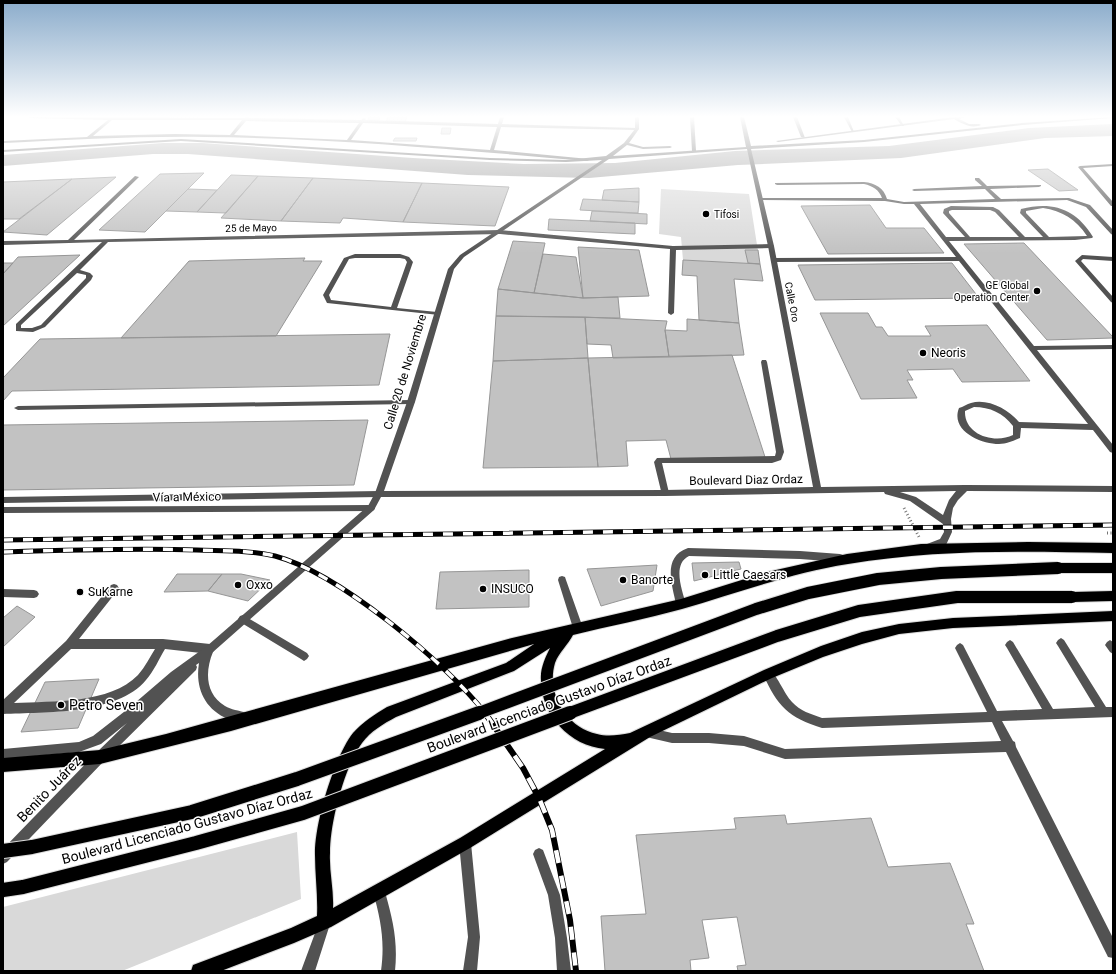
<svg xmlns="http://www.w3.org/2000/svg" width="1116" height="974" font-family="Roboto,sans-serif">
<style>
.green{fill:#d9d9d9}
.water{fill:#a0a0a0}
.building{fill:#c2c2c2;stroke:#969696}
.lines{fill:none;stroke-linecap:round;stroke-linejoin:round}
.primary-casing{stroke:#dbdbdb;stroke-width:2}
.path{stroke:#747474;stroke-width:3;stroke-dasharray:1 2.5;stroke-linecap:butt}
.service{fill:#525252;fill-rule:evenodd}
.minor{fill:#525252;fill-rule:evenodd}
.tertiary{fill:#525252;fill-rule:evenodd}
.primary{fill:#000;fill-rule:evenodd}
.rail-far1-casing{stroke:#000;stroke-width:5}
.rail-casing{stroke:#000;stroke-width:6}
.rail-far1{stroke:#fff;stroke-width:3.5;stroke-dasharray:10;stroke-linecap:butt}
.rail{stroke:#fff;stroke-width:4.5;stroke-dasharray:13;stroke-linecap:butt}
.primary-bridge-far1-casing{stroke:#dbdbdb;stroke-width:14;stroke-linecap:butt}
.primary-bridge-casing{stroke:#dbdbdb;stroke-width:16;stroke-linecap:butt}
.primary-bridge-far1{stroke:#000;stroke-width:12}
.primary-bridge{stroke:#000;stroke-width:14}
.poi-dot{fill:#000;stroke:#fff;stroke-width:1.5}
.labels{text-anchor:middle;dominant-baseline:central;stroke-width:3;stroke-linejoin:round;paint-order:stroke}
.far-poi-label{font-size:10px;fill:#000;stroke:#fff;text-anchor:start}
.far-street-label{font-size:10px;fill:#000;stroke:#fff}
.poi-label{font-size:12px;fill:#000;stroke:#fff;text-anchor:start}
.street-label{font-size:12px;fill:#000;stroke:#fff}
.near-street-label{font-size:14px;fill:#000;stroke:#fff}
.near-poi-label{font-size:14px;fill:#000;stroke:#fff;text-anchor:start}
</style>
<rect width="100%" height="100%" fill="#fff"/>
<!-- green -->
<path class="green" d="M661 189 749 194 760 264 683 260 681 237 659 234Z
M297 832 301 899 122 971H3V907Z"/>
<!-- water -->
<path class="water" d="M1113 124V136L1045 138 901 158 738 165 589 178 468 175 188 154H153L3 166V155L163 143H202L413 158 524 164 615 163 735 151 889 146 1029 128Z"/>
<!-- building -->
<path class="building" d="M369 117H380L379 120H368Z
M388 117H407L405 122H386Z
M442 128H451L450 134H441Z
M395 138H417L416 141H393Z
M1048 169 1078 190 1059 191 1028 170Z
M204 173 145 232 99 230 160 174Z
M231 175 258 176 226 213 197 212Z
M258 176 313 178 281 221 221 218Z
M116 177 47 235 3 232 72 179Z
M313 178 422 183 403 222 343 218 340 223 281 221Z
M72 179 19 219H3V182Z
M422 183 509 187 495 226 403 222Z
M639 188V202L602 200 604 190Z
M188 189 217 190 197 212 166 211Z
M583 199 639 202 638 213 580 210Z
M870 205 886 228H924L944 253 828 254 801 206Z
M592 211 647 214V224L590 221Z
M549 219 635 223V234L548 230Z
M513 241 545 243 534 293 498 289Z
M1024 243 1113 337V338L1047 340 964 244Z
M578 247 639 250 649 296 583 298Z
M745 250H758L760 264 748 263Z
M543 254 576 257 583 298 534 293Z
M80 255 3 326V274L18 257Z
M305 258 303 261H322L276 336 121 338 189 261Z
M683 260 760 264 763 281 734 279 739 323 699 320 697 276 682 275Z
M3 263H13L3 274Z
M952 263 979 298 815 300 798 265Z
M498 289 583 298 618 297 620 318 496 316Z
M820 313H868L876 327H882L888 336H931L925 326 987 325 1030 381 962 382 953 369 907 370 913 380H907L917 398 861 399Z
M496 316 585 317 588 358 493 361Z
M585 317 667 321 665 330 669 357 613 358 611 345 587 344Z
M687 319 739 323 744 355 669 357 665 330 687 331Z
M390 334 379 385 12 391 3 401V378L40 339Z
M732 355 765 457 671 459 666 440 626 441 628 466 598 467 588 358Z
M588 358 598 467 483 468 493 361Z
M368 420 354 485 3 490V425Z
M739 562 741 569 694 581 692 563Z
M657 565 653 591 601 606 587 569Z
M529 570V607L436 609 440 572Z
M177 574H222L208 591 164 592Z
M222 574H241L270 580 248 601 208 591Z
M17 606 35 617 3 647V618Z
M99 679 78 728 21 732 45 682Z
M785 815 787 824 871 818 888 867 950 863 974 924H966L984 971H738L737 966 746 965 737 917 702 920 709 958 690 960 691 971H605L601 916 646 914 636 835 736 829 734 818Z"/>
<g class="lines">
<defs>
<path id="primary" d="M1028 542 1113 543V553C1024 551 935 549 848 564 791 573 737 593 682 609 646 619 609 626 573 635 568 645 559 652 555 663 546 693 566 727 597 734 608 737 619 735 630 733L764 670 821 646 862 632 899 624 953 618 1113 611V621L953 628 899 634 862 644 823 657 772 678 650 737 470 848 331 927 294 943 221 971H191L193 965 291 928 317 916C318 896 315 876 315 855 314 825 334 757 353 733 363 722 375 714 387 707L506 663 534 644 231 731 100 764 3 772V758L100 750 166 734 512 638 681 599 767 572 847 554 921 544ZM550 648C545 658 540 669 541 680 541 715 570 746 605 749L460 838 333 908C334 890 329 871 330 853 330 822 344 768 362 743 371 731 383 724 396 717L514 671Z
M1058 563H1113V573H1058L1054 571 1052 568 1054 565Z
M1113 591V601L1072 602 1068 601 1066 597 1068 593 1072 592Z"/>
</defs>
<!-- primary casing -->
<use href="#primary" class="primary-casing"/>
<!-- path -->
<path class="path" d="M904 508 919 537
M1107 533H1113"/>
<!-- service -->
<path class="service" d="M1113 164V166L1083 168 1113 202V206H1111L1078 167 1080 166Z
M135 176 139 177 74 240 500 230 673 246 771 244 774 246 771 248 676 250 674 313 671 315 668 313 670 249 500 234 108 242 80 270 90 273 93 276 91 280 45 327 33 332 16 331V324L102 242 3 245V241L68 240ZM77 273 86 275V278L41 325 32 328H21V325Z
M975 178H979L987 186 1041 185V186L1039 187 990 189 1001 199 1069 198 1090 205 1113 230V235L1111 234 1086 207 1067 200 920 204 946 237H965L943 213 944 209 951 206 993 207 999 210 1025 237H1043L1020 213 1021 209C1053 201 1076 209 1093 237L1092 238 1075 240 949 241 1034 346 1113 345V349L1037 350 1113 445V453L1110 452 1093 430 1021 428 1020 438C1013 441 1007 444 999 444 981 444 950 431 959 408 963 407 967 404 971 403 988 398 1009 410 1019 422L1088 424 959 261 774 262 771 260 774 258 956 257 914 204H904L885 201 762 200 760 199 762 198H882C879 190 873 186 864 184L777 185 775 184V183L864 182C875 183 884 188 887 199L904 202 995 199 985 189 914 191 912 190 914 189 982 186 975 180ZM1043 208C1062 211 1076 219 1087 236L1049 237 1026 213V211ZM952 210H990L995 212 1019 237H970L949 213V211ZM974 407C990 407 1003 413 1013 426V435C995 444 964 435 965 411Z
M355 254H400L409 257 413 262 397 308 437 312 439 313V315L327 303 323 295 344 258ZM355 258H400L405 259 407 262 391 307 331 300 329 295 349 259Z
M1082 255 1113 257V261L1083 259 1081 261 1113 297V303L1111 302 1075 261Z
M762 360H766L767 362 784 452 781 460 772 463H662L669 493 668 495H662L654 462 657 458 775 456 776 452 761 362Z
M411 400 415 402 411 404 18 410 14 408 18 406Z
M688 548 800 551 840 554 843 555 844 558 843 561 840 562 800 559 689 556C672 564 682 590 686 604L684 607 681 608 678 607 676 604C672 584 662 557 688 548Z
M562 576 565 577 566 580 583 628 581 631 578 632 575 631 573 628 558 580 559 577Z
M114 584 117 585 119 588 117 591 79 639H163L210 644 213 646 215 649 213 652 210 654 165 649C159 659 154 671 146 680 117 715 44 712 3 714V700L66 641 111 585ZM71 649H155C150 657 145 667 138 675 110 704 53 701 14 703Z
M3 589 34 590 37 591 39 594 37 597 34 598 3 597Z
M243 615 307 653 309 656 307 659 304 661 301 659 240 622 238 619 240 616Z
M1061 638 1064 640 1106 707H1113V717L1002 721 1013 741 1015 742 1016 747 1113 938V958L1108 957 1006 752 785 759 744 746 709 743H672L646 737 642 736 641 732 642 728 646 727 672 733H709L744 736 785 749 1001 741 992 722 822 728C789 718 777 706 763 674L764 671 768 669C776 672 784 694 792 702 800 711 811 714 822 718L987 712 955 648 957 645 960 643 963 645 997 711 1042 709 1007 648 1005 645 1007 642 1010 640 1013 642 1053 709 1095 707 1058 646 1056 643 1058 640Z
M1110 640 1113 642V654L1110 652 1105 645 1107 642Z
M465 837 469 839 471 843 480 937 477 971H463L468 937 459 843 461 839Z
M539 848 543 850 560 895 567 938 571 971H557L555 938 548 895 533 854 535 850Z
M379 886 383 888 385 892C393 920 398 942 395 971H381C385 942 381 920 373 892L375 888Z"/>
<!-- minor -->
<path class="minor" d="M29 117 244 118 249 117 248 118 361 120 364 118 366 119 365 120 498 124 500 117H504L502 124 637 128 639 129 637 130 501 127 494 150 589 159V160L587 161C460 150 333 138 205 137 138 136 70 140 3 143V141L87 137 108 120 31 118ZM112 120H242L230 135 175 134 93 136ZM246 121 359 123 347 140 234 135ZM363 123 497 127 490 150 351 140Z
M690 117H694L696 151 694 152 692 151Z
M793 117H797L805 138 801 137Z
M844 117H848L854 132H852Z
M895 117H899L904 126H902Z
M379 491 382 492 383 494 382 496 379 497 3 503V497Z
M371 505 374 506 375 508 374 510 371 511 3 513V507Z"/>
<!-- tertiary -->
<path class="tertiary" d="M635 117H639V129L629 143 643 147 670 146 672 147 670 148 643 149 627 145 613 156 746 147 740 117H744L751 146 864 140 1022 123 1113 117V118L1022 125 864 142 751 149 774 246 821 487 965 485 1113 486V492L967 491 958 500 953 508 951 519 952 532 946 545 930 551 927 550 926 547 927 544 940 539 944 532 943 524 910 501 885 494 884 492 665 496 381 497 374 510 213 652C205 671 205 694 225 706 231 710 239 710 246 713L247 717 246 721C240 723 233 721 228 719 204 709 195 687 199 663L196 665 197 667 196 670 104 761 7 862 3 864V849L96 753 127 723 101 744 79 752 3 759V749L79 742 93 736 129 708 171 672 207 646 368 506 375 493 407 402 448 269 460 255 602 160 566 162 490 160 181 141 3 152V150L181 139 490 158 566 160 606 156 624 143 635 129ZM747 149 768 246 813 487 665 490 384 491 415 402 454 269 464 257 609 159ZM956 491 949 500 943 515 916 497 900 492Z
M954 117H965L959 119 969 124H979L981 125C971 129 963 124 954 119L778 142 776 141Z
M325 915 329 917 331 921 315 971H301L321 917Z"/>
<!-- primary -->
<use href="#primary" class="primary"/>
<defs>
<path id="rail-far1" d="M3 540 1113 525
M3 552C68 550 132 548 197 550 223 551 249 550 275 556 339 573 445 662 486 714"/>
<path id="rail" d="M485 713 523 768 539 798 552 830 570 920 576 971"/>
</defs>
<!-- rail-far1 casing -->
<use href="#rail-far1" class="rail-far1-casing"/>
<!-- rail casing -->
<use href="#rail" class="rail-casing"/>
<!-- rail-far1 -->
<use href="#rail-far1" class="rail-far1"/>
<!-- rail -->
<use href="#rail" class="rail"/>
<defs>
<path id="primary-bridge-far1" d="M476 714 756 609 808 593 878 579 941 573 1058 568
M567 714 777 636 859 611 957 597H1072"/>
<path id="primary-bridge" d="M3 851 32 847 192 812 297 779 479 713
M3 890 23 887 196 843 303 813 570 713"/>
</defs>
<!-- primary-bridge-far1 casing -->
<use href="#primary-bridge-far1" class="primary-bridge-far1-casing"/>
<!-- primary-bridge casing -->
<use href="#primary-bridge" class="primary-bridge-casing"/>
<!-- primary-bridge-far1 -->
<use href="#primary-bridge-far1" class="primary-bridge-far1"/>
<!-- primary-bridge -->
<use href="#primary-bridge" class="primary-bridge"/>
</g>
<!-- sky -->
<linearGradient id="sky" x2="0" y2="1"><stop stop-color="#8baccb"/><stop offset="0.46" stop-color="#fff"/><stop offset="1" stop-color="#fff" stop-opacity="0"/></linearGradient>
<rect width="1116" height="253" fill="url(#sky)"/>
<!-- markers -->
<g class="poi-dot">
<circle cx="706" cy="214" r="4"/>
<circle cx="1037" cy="291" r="4"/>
<circle cx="923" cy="353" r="4"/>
<circle cx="705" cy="575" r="4"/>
<circle cx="623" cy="580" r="4"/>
<circle cx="238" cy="585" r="4"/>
<circle cx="483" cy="589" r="4"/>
<circle cx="80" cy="592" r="4"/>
<circle cx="61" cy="705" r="4"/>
</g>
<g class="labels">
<!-- far-poi labels -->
<g class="far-poi-label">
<text x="714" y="214">Tifosi</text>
<text x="1029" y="285" text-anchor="end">GE Global<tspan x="1029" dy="12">Operation Center</tspan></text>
</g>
<!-- far-street labels -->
<g class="far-street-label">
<text transform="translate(251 228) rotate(-1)">25 de Mayo</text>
<text transform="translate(792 302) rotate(79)">Calle Oro</text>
</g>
<!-- poi labels -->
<g class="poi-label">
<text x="931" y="353">Neoris</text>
<text x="713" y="575">Little Caesars</text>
<text x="631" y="580">Banorte</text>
<text x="246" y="585">Oxxo</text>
<text x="491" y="589">INSUCO</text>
<text x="88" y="592">SuKarne</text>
</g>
<!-- street labels -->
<g class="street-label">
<text transform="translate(405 372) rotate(-73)">Calle 20 de Noviembre</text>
<text transform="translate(746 480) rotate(-1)">Boulevard Diaz Ordaz</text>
<text transform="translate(187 497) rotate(-1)">Vía a México</text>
</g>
<!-- near-street labels -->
<g class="near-street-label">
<text transform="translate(549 704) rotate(-20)">Boulevard Licenciado Gustavo Díaz Ordaz</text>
<text transform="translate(49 789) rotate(-46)">Benito Juárez</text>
<text transform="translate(187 826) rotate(-15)">Boulevard Licenciado Gustavo Díaz Ordaz</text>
</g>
<!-- near-poi labels -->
<g class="near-poi-label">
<text x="69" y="705">Petro Seven</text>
</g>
</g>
<!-- border -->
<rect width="1116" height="974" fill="none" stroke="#000000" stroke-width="8"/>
</svg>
